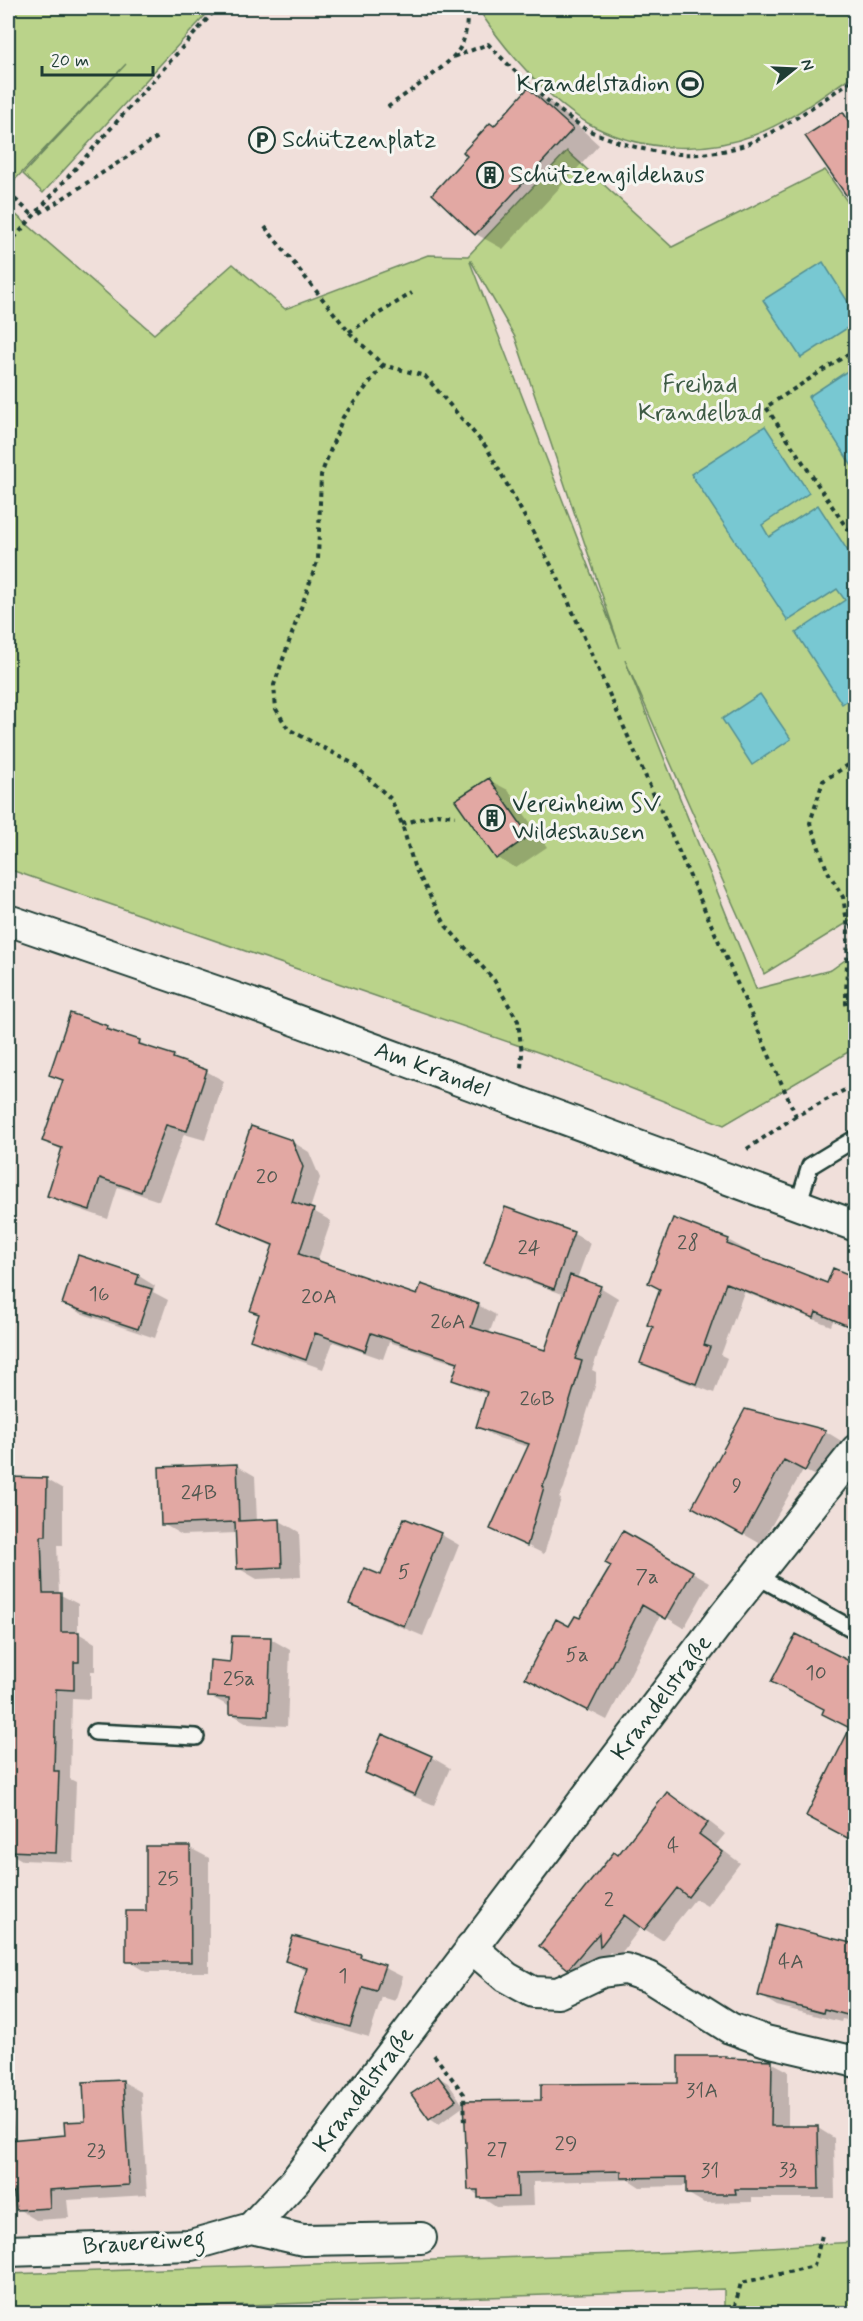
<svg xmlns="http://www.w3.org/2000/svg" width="863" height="2321" font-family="Mynerve,sans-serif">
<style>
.green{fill:#bad38a;stroke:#6c885f;stroke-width:1.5;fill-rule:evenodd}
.water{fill:#78c8d2;stroke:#549093;stroke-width:1.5}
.shadow{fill:#0003}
.building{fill:#e2a8a3;stroke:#1f3d34;stroke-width:1.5}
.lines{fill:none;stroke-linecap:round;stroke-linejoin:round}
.service-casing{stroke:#1f3d34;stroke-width:20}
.minor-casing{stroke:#1f3d34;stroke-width:34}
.path{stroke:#1f3d34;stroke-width:4;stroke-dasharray:4.5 4.5;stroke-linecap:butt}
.service{stroke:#f6f6f2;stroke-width:15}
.minor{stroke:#f6f6f2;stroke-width:30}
.labels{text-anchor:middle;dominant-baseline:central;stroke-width:6;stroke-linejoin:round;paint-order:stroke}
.number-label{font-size:21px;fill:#505850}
.poi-label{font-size:24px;fill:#1f3d34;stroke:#f6f6f2;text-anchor:start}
.park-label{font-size:24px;fill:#3e5b45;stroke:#f6f6f2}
.street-label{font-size:24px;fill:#1f3d34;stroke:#f6f6f2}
</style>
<rect width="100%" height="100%" fill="#f0dfda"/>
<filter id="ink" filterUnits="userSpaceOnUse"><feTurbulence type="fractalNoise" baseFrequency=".0167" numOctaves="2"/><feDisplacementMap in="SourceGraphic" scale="12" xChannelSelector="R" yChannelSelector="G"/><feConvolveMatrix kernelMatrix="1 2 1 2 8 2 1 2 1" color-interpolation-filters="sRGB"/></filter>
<g filter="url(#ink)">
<!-- green -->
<path class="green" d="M8 8H212L43 193 23 174 126 64 8 187Z
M478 8H855V74C823 95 790 122 754 135 704 154 643 151 595 127 554 107 501 46 478 8Z
M567 151 672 247 825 170 856 214V779L850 783 856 792 855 918 764 974 625 660 756 989 831 970 855 953V1048L724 1125 549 1056 8 869V208L154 334 233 264 285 309 428 255 468 256ZM471 261 515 337 620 648 470 262Z
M855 2242V2313H724V2289L8 2313V2274L680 2252Z"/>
<!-- water -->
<path class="water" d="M823 262 855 313V323L801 358 763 300Z
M855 366V471L808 397Z
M765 426 809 493 762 525 769 537 818 505 855 562V695L842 704 796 633 845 600 837 589 788 621 691 474Z
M760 694 791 739 752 765 722 719Z"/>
<!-- shadow -->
<path class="shadow" d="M529 90 556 106 599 145 503 249 476 234 434 194Z
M843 114 856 121V205L837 177Z
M489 780 508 790 547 847 516 868 497 858Z
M107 1027 186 1064 206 1071 224 1081 205 1140 184 1134 159 1201 118 1187 108 1219 67 1205 49 1195 63 1151 44 1140 64 1082 51 1075Z
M291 1141 309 1152 320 1178 310 1209 331 1221 317 1262 418 1297 478 1305 496 1315 489 1334 546 1352 565 1295 503 1272 486 1262 506 1209 574 1234 590 1243 577 1279 600 1287 618 1298 592 1370 596 1372V1383L564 1488 559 1498 561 1499 544 1554 492 1528 529 1447 495 1437 478 1427 488 1395 471 1389 454 1379 459 1365 389 1342 383 1359 333 1342 323 1369 269 1350 252 1340 260 1315 252 1310 274 1247 237 1231 219 1221Z
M728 1240 746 1250 745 1253 828 1285 834 1270 856 1279V1330L833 1321 831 1326 744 1292 721 1355 727 1358 714 1393 659 1372 641 1362 654 1328 649 1325Z
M139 1276 155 1286 153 1292 168 1300 155 1338 80 1313 64 1304Z
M825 1431 843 1442 824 1480 803 1470 761 1544 694 1506Z
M236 1465 255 1476 257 1522 280 1521 299 1532 301 1577 257 1579 238 1568 237 1533 182 1535 163 1524Z
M8 1479H46L63 1489V1545H57L59 1594 78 1604V1633L95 1643V1671H91V1699L72 1698 70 1779 76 1782 73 1862 22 1860 8 1852Z
M623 1533 710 1582 684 1628 661 1614 607 1720 545 1688 570 1628 581 1620 613 1566Z
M440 1534 459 1545 423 1636 370 1614 351 1603 382 1577Z
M797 1636 856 1666V1730L842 1724Z
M271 1639 290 1650 287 1726 249 1724 230 1713V1707L210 1696 232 1663Z
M840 1751 856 1759V1842L826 1827Z
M431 1757 450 1768 434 1805 385 1784 367 1773Z
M668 1794 686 1804 725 1834 716 1845 740 1863 707 1906 695 1899 662 1940 641 1927 619 1956 610 1952 587 1978 569 1968 618 1857Z
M190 1848 209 1858V1972H146L128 1961 148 1913Z
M294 1938 361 1956 403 1977 395 2001 382 1997 369 2037 314 2021 296 2010 308 1972 287 1960Z
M838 1952 856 1957V2022L842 2019 841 2022 777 2006 759 1995Z
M725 2057 729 2059 763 2060 771 2062 788 2071V2128H818L834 2138 835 2198H752V2202L704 2203 687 2193V2186L640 2187 629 2180 533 2182 534 2206 496 2207 469 2189 543 2101 680 2084Z
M438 2077 448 2083 464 2106 439 2124 430 2118Z
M122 2081 141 2092 147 2195 67 2200 69 2218 36 2220 18 2209 16 2200 8 2195V2142L66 2136 87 2122Z
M8 2102 11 2104 15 2135 8 2136Z"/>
<!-- building -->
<path class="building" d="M528 88 573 129 475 235 432 194 467 156 463 152 490 123 494 126Z
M843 112 855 132V208L805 136Z
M489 778 529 836 496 859 455 800Z
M70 1013 108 1026 106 1029 140 1040 139 1044 174 1055 173 1058 207 1070 187 1131 166 1125 141 1192 100 1178 90 1210 47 1196 62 1148 42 1141 63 1080 49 1075Z
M251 1126 292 1140 303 1167 292 1202 314 1209 299 1254 417 1295 421 1284 479 1304 471 1327 545 1350 570 1275 601 1286 575 1359 582 1361 547 1478 542 1486 544 1487 527 1546 490 1529 529 1444 476 1427 487 1392 452 1380 458 1362 371 1333 365 1351 315 1333 306 1360 250 1340 259 1314 250 1311 273 1245 217 1222Z
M505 1207 574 1232 554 1289 484 1263Z
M673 1218 729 1239 727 1244 827 1283 833 1268 855 1277V1329L816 1312 814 1318 726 1283 704 1345 710 1347 696 1384 640 1363 653 1327 647 1325 660 1289 648 1283Z
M78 1255 139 1275 136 1284 152 1289 138 1329 62 1304Z
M745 1409 826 1430 805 1471 784 1460 743 1535 692 1507Z
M237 1464 239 1521 280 1519 282 1567 237 1569 235 1522 161 1525 159 1467Z
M8 1477 47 1478 46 1536H41L43 1593H61V1632H79V1662H74V1690L56 1689 54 1771H59L56 1853 8 1851V1593H14L11 1536H8Z
M404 1518 441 1533 404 1626 349 1604 364 1568 381 1575Z
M623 1531 693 1571 666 1619 642 1605 588 1711 525 1678 556 1619 569 1626 575 1616 580 1618 611 1566 605 1563Z
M796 1634 851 1662 855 1654V1842L806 1816 850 1728 822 1714 824 1709 771 1682Z
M232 1636 271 1637 268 1716 229 1714V1698L208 1697 210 1660 230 1662Z
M382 1734 432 1756 415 1795 365 1773Z
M667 1792 708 1823 699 1834 723 1852 688 1897 677 1888 644 1930 624 1915 600 1947 599 1933 568 1969 539 1946 614 1852 618 1855Z
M146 1846H190L191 1962H126V1911H146Z
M776 1924 855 1944V2017L824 2009 823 2013 758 1996Z
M293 1936 361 1954 360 1957 385 1965 376 1991 363 1987 350 2027 294 2011 307 1968 285 1961Z
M678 2056H726V2058L772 2060 771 2126H818L819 2189H735L736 2194H686V2177L621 2178V2171L517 2173 518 2197 478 2198V2190H468L464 2101 541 2100V2084L678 2083Z
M438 2076 456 2100 429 2119 411 2094Z
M123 2080 129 2185 49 2190 50 2208 16 2210 14 2192 8 2193V2140L65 2135 64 2122 85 2121 83 2082Z"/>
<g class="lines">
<defs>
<path id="service" d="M798 1205 810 1166 856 1138
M755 1575 856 1631
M95 1732 196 1737"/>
<path id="minor" d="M8 920 241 1000 856 1226
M471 1947 506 1977 533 1992 558 1993 602 1972 625 1969 649 1977 730 2028 766 2041 856 2062
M251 2228 295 2181 726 1613 856 1450
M8 2251 191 2245 251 2228 303 2240 421 2238"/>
</defs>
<!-- service casing -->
<use href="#service" class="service-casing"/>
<!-- minor casing -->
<use href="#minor" class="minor-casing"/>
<!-- path -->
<path class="path" d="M454 57 488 44C517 74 549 105 584 128 592 133 604 136 613 140 663 158 715 161 763 137 795 121 826 97 856 78
M388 107C406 93 454 64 462 44 467 32 467 21 467 8
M8 193 35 217
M40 213 158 137
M265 227 349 332 383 365 425 376 487 448 557 576 796 1116 856 1084
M8 245 217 8
M349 332 412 293
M856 349 766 407 856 542
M383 365 343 417 321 475 318 559 274 685 276 709 288 729 352 763 391 799 402 824 414 866 446 926 494 980 518 1021 522 1054 521 1068
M856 760 823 781 810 823 827 870 843 897 848 928 856 925
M402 824 437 814 455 816
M856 986 846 997V1004L856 1018
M846 997 848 928
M747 1149 796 1116
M434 2055 464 2094 465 2125
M710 2314 734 2309 741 2283 814 2266 822 2235"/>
<!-- service -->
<use href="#service" class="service"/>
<!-- minor -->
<use href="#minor" class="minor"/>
</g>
</g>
<!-- icons -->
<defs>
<symbol id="stadium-ring" viewBox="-11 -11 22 22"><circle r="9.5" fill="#f6f6f2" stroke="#1f3d34" stroke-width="1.5"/><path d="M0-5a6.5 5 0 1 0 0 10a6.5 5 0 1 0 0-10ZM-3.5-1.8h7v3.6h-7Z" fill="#1f3d34"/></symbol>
<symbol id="parking-ring" viewBox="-11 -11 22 22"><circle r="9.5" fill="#f6f6f2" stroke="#1f3d34" stroke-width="1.5"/><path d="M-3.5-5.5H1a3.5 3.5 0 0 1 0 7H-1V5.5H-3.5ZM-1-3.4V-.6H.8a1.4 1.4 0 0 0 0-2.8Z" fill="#1f3d34"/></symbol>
<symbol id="building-ring" viewBox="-11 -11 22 22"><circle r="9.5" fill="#f6f6f2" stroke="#1f3d34" stroke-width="1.5"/><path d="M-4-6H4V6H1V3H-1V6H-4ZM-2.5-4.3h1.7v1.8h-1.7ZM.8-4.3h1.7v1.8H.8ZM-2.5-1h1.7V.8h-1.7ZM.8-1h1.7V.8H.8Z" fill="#1f3d34"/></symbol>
</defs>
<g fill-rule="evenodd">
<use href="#stadium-ring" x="675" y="69" width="30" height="30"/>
<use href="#parking-ring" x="247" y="125" width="30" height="30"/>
<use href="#building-ring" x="475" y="160" width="30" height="30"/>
<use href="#building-ring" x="477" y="803" width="30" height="30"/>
</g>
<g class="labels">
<!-- number labels -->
<g class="number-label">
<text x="267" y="1177">20</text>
<text x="688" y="1243">28</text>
<text x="529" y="1248">24</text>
<text x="99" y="1294">16</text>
<text x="319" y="1297">20A</text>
<text x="448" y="1322">26A</text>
<text x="537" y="1399">26B</text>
<text x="737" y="1486">9</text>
<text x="199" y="1493">24B</text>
<text x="404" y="1572">5</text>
<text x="647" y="1577">7a</text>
<text x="577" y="1655">5a</text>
<text x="816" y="1673">10</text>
<text x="239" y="1679">25a</text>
<text x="673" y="1846">4</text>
<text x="168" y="1879">25</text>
<text x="609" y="1900">2</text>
<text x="791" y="1962">4A</text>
<text x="343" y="1976">1</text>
<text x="702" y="2091">31A</text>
<text x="566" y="2144">29</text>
<text x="497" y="2150">27</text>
<text x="96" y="2151">23</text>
<text x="788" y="2170">33</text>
<text x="710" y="2171">31</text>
</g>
<!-- poi labels -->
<g class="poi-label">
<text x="670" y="84" text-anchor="end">Krandelstadion</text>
<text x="282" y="140">Schützenplatz</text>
<text x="510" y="175">Schützengildehaus</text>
<text x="512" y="804">Vereinheim SV<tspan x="512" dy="28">Wildeshausen</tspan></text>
</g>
<!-- park labels -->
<g class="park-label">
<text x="700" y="385">Freibad<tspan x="700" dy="28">Krandelbad</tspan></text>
</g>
<!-- street labels -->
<g class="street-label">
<text transform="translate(432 1070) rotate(20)">Am Krandel</text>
<text transform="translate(662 1698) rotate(-53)">Krandelstraße</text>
<text transform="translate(364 2090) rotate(-53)">Krandelstraße</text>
<text transform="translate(144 2243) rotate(-4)">Brauereiweg</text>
</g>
</g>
<!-- margin -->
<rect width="863" height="2321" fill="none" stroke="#f6f6f2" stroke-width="30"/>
<rect x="15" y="15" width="833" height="2291" fill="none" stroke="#1f3d34" stroke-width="2" filter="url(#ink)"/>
<!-- north arrow -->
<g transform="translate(794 69) rotate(72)" stroke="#f6f6f2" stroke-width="4.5" paint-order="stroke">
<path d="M0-4.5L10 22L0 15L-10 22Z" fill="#1f3d34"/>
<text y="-9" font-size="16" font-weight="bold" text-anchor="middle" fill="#1f3d34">N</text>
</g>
<!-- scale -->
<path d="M42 66v9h111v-9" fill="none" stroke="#1f3d34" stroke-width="3"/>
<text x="51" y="66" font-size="18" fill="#1f3d34" stroke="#f6f6f2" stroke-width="4.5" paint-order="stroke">20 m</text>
</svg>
